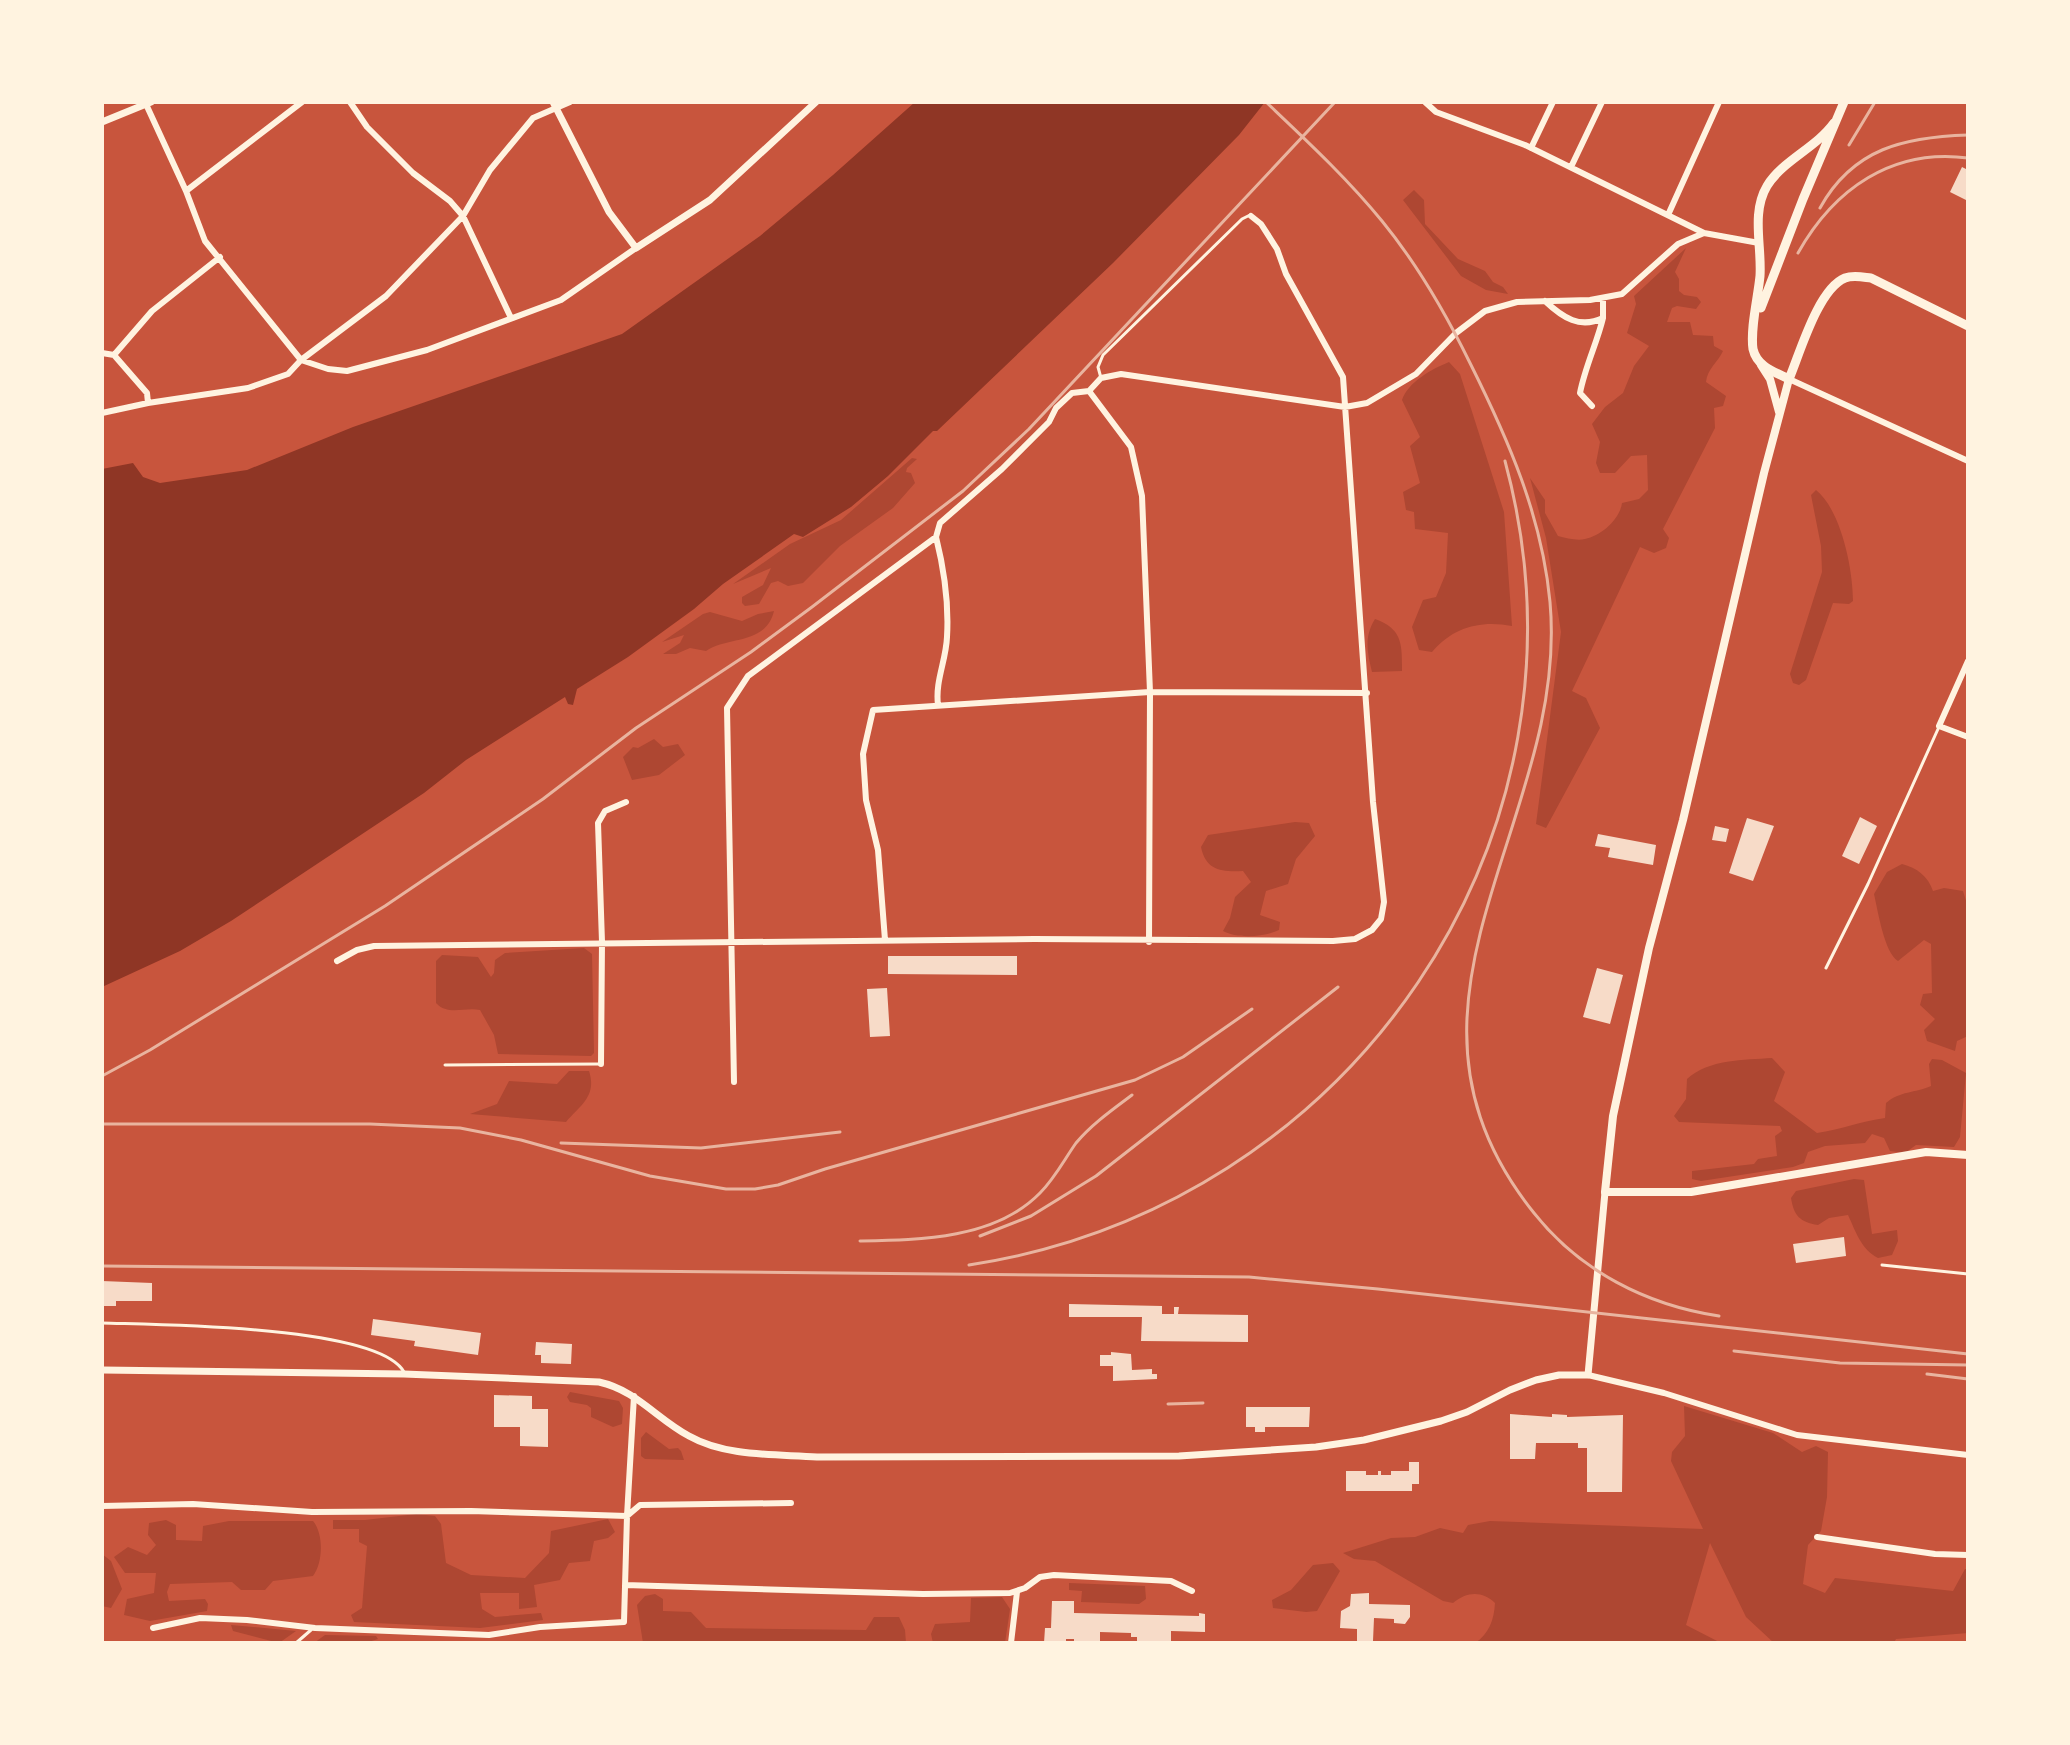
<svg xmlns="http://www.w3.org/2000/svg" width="2070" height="1745" font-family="Rubik,sans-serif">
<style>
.green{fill:#ae4732}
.water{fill:#8f3625}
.building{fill:#f7dbc8}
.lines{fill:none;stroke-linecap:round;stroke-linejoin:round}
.service{stroke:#fff3e0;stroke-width:3}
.minor{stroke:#fff3e0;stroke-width:6}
.tertiary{stroke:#fff3e0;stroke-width:7}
.secondary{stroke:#fff3e0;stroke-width:8}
.primary{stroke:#fff3e0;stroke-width:9}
.rail{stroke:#e9b49f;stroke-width:3}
</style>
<rect width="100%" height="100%" fill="#c8553d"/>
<!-- green -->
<path class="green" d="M1414 190 1424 200 1425 224 1458 259 1485 271 1493 282 1503 287 1508 294 1486 290 1461 276 1403 200Z
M1686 248 1675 272 1679 279V291L1684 295 1697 297 1701 302 1696 309 1677 306 1672 308 1667 322H1690L1693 335 1713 336 1714 346 1723 351C1718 362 1707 369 1706 382L1726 396 1723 406 1714 408 1715 428 1663 529 1669 538 1666 548 1654 553 1640 547 1572 691 1586 698 1600 728 1546 828 1536 824 1561 632 1546 538 1530 478 1545 500V513L1558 536C1566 538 1577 541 1585 539 1601 536 1620 519 1622 503L1639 499 1648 490 1647 455 1631 456 1615 473H1600L1596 463 1600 442 1592 424 1605 407 1623 393 1634 366 1649 346 1627 333 1636 304 1634 296Z
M1449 362 1460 374 1504 512 1512 626C1481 620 1453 627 1432 652L1419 650 1412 627 1423 600 1436 597 1446 573 1448 533 1415 529 1414 512 1406 510 1403 492 1420 483 1410 446 1420 437 1402 400C1408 382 1432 369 1449 362Z
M912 458 917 459 907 468 906 472 911 473 915 483 893 508 840 546 803 583 788 586 778 581 771 583 759 604 745 606 742 603V597L763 585 771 568 733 584 790 544 841 520Z
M1816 490C1841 510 1853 569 1853 601L1849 604 1833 603 1806 680 1799 685 1793 683 1790 674 1822 572 1821 546 1811 495Z
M774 611C766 645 728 636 706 651L690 648 676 654H663L680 643 684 635 662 642 703 614 710 612 742 621 758 614Z
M1375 619C1403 629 1402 645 1402 671L1372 672C1367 651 1364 637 1375 619Z
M654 739 663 747 678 744 685 755 659 775 632 780 623 757 633 747 638 748Z
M1295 822 1309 823 1315 836 1296 859 1288 884 1266 891 1260 915 1280 922 1279 930C1264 937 1238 939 1223 931L1230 918 1235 897 1251 882 1243 871C1222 872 1206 871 1201 847L1208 835Z
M1902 864C1917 868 1928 876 1933 891L1944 888 1963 891 1968 907V1036L1957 1041 1955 1051 1927 1041 1924 1030 1935 1019 1920 1005 1923 994 1932 993 1931 944 1924 940 1898 961C1884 952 1878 911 1874 894L1887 872Z
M584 948 592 954 594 1053 591 1056 498 1054 494 1035 480 1010C464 1007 448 1016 436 1003V961L442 955 478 957 491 977 494 973 495 960 505 953Z
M1772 1058 1785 1072 1774 1101 1817 1133C1840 1130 1861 1121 1885 1118L1886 1103C1900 1091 1915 1093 1931 1086L1929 1064 1932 1059 1942 1060 1966 1073 1960 1137 1954 1147 1916 1145 1905 1153 1890 1151 1884 1138 1872 1134 1865 1143 1825 1146 1808 1152 1804 1163 1793 1167 1701 1181 1692 1179V1171L1754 1164 1758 1159 1777 1156 1775 1136 1782 1131 1780 1126 1679 1122 1674 1116 1686 1099 1687 1079C1709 1059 1744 1060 1772 1058Z
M569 1071H589C597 1096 581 1105 566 1122L470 1114 497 1104 509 1081 557 1084Z
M1854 1179 1864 1180 1872 1234 1897 1230 1898 1241 1892 1255 1878 1258C1861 1249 1856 1232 1848 1215L1829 1218 1818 1225C1800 1222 1794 1216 1791 1198L1796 1191Z
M570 1392 619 1401 623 1408 622 1424 613 1427 591 1417V1408L587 1405 570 1402 567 1397Z
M1684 1406 1773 1433 1802 1452 1816 1446 1828 1452 1827 1497 1821 1531 1808 1545 1803 1584 1825 1593 1835 1578 1953 1591 1965 1569H1968V1633L1896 1639 1894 1643H1774L1746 1617 1710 1543 1686 1625 1721 1643H1475C1489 1634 1494 1620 1495 1603 1482 1590 1466 1592 1453 1603L1443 1601 1375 1561 1354 1559 1343 1553 1391 1538 1415 1537 1440 1528 1463 1533 1468 1525 1490 1521 1703 1529 1671 1461 1672 1452 1685 1436Z
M646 1432 669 1449 678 1448 681 1451 684 1460 645 1459 641 1456V1438Z
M416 1514 435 1516 441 1524 446 1563 471 1575 525 1578 549 1553 551 1531 608 1519 615 1532 608 1538 594 1541 590 1561 569 1563 560 1580 534 1585 537 1607 519 1609V1593H480L482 1609 495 1617 541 1613 543 1620 480 1628 354 1622 351 1615 362 1608 367 1546 359 1542V1529H333V1520H365Z
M166 1520 176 1525V1540L202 1541 203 1526 229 1521H313C324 1534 323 1563 313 1576L273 1581 265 1590H241L232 1582 170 1584 167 1592 169 1601 205 1599 208 1604 207 1611 150 1621 124 1615 127 1599 154 1593 156 1573H125L114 1557 128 1547 147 1555 156 1545 148 1535 149 1523Z
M102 1554 111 1561 122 1589 111 1608 102 1606Z
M1333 1563 1340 1571 1317 1611 1306 1612 1273 1608 1272 1600 1291 1590 1313 1565Z
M1069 1583 1145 1586 1146 1599 1139 1604 1081 1602 1082 1591 1069 1590Z
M655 1594 663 1599V1611L691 1612 706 1628 866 1630 874 1617H899L905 1630 906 1643H643L637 1605 645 1596Z
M1002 1597 1010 1609 1005 1643H933L931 1634 935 1624 970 1622 971 1598Z
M231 1625 296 1631 279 1643 233 1631Z
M325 1635 376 1636 378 1639 365 1643H314Z"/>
<!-- water -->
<path class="water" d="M915 102H1265L1239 135 1113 263 937 431H933L888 476 851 507 803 537 794 534 723 584 694 609 628 657 577 689 573 705 568 704 565 697 466 760 424 793 231 921 180 951 102 987V469L133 463 143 477 160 483 247 470 353 427 622 334 760 236 833 175Z"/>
<!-- building -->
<path class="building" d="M1962 167 1968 170V201L1950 192Z
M1860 817 1877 826 1859 864 1842 856Z
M1747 818 1774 826 1753 881 1729 873Z
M1715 826 1729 829 1726 842 1712 840Z
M1598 834 1656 845 1653 865 1608 857 1610 848 1595 846Z
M888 956H1017V975L888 974Z
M1597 968 1623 975 1610 1024 1583 1017Z
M887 988 890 1036 870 1037 867 989Z
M1844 1237 1846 1256 1796 1263 1793 1244Z
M102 1281 152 1283V1301H116V1306H103Z
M1069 1304 1162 1306V1314H1174V1307H1179L1178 1314 1248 1315V1342L1141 1341 1142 1317H1069Z
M373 1319 481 1333 478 1355 414 1346 415 1341 371 1335Z
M536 1342 572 1344 571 1364 541 1363V1355H535Z
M1111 1352 1131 1354 1132 1370 1152 1369V1374H1157V1379L1113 1381V1366H1100V1355H1111Z
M494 1395 532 1396V1409H548V1447L520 1446V1427H494Z
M1246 1407H1310L1309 1427H1265V1432H1255V1427H1246Z
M1510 1414 1552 1417V1414L1567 1415V1417L1623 1415 1622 1492H1587V1448H1578V1443H1536L1535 1459H1510Z
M1409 1462H1419V1484H1412V1491H1346V1471H1366V1475H1378V1471H1381V1475H1391V1471H1409Z
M1369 1593V1604L1410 1605V1617L1405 1624 1394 1623V1619L1374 1618 1373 1641 1357 1643V1629L1340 1628 1341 1611 1350 1606 1351 1594Z
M1052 1601H1074V1613L1199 1616V1613L1205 1614V1632L1171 1631V1643H1137V1637H1131V1633L1100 1632V1643H1074V1639H1066V1643H1044L1045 1628H1051Z"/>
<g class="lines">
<!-- service -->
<path class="service" d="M1101 378 1098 367 1103 355 1242 219 1250 215
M1826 968 1868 884 1938 729
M445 1065 601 1064
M1882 1265 1968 1274
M102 1323C157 1325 378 1325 404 1372
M296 1643 311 1630"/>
<!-- minor -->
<path class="minor" d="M145 102 186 191 205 241 301 360 386 296 463 216 490 170 533 118 570 102
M350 102 367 127 413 173 450 201 463 216 511 318
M1425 102 1436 112 1525 145 1704 233 1759 243
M1531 148 1553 102
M1571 167 1602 102
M186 191 302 102
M1668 215 1719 102
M1545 301C1563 318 1580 329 1603 318V298
M102 353 114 355 147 393 148 403
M114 355 152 311 220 257
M1789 379 1968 461
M1089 391 1131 447 1142 496 1150 692 1149 942
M1592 406 1580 393C1585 367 1597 343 1603 318
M102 413 148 403 248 388 288 374 301 360 328 369 347 371 427 350 561 300 636 248
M936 537C944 569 949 604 947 637 946 661 935 681 938 705
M1968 661 1939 726 1968 737
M885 940 878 850 866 800 863 754 873 710 1150 692 1367 693
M337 961 357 950 374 946 1034 939 1333 941 1355 939 1372 930 1381 919 1384 902 1373 802 1343 377 1286 274 1277 249 1261 224 1251 216
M601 1064 602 942 598 823 605 811 626 802
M734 1082 727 708 748 676 936 537 940 523 1002 469 1049 422 1056 408 1072 393 1089 391 1101 378 1121 374 1345 407 1367 403 1416 374 1456 333 1485 311 1517 302 1590 300 1622 294 1678 244 1704 233
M1588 1375 1664 1393 1797 1435 1968 1455
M102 1506 193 1504 312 1512 471 1511 627 1516 640 1505 791 1503
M1817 1537 1935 1554 1968 1555
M625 1585 923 1594 1010 1593 1025 1588 1040 1577 1054 1575 1171 1581 1192 1591
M153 1628 200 1618 247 1620 315 1628 489 1635 540 1627 624 1622 627 1516 634 1396
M1011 1643 1017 1592"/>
<!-- tertiary -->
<path class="tertiary" d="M553 102 609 212 636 248 710 200 816 102
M102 122 151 102
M102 1370 404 1374 599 1382C636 1390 657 1419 689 1436 726 1457 776 1454 817 1457L1179 1456 1316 1447 1364 1440 1441 1421 1467 1412 1510 1390 1536 1380 1559 1375H1588L1605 1192"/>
<!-- secondary -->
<path class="secondary" d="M1761 365 1770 379 1779 412
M1789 379 1764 473 1683 820 1649 948 1613 1116 1605 1192H1691L1926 1152 1968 1155"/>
<!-- primary -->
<path class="primary" d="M1834 123C1816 148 1782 161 1767 186 1751 213 1762 246 1760 276 1758 297 1750 329 1753 349 1757 367 1775 372 1789 379 1800 353 1818 289 1845 278 1853 275 1862 277 1871 278L1968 326
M1761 308 1803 199 1844 102"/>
<!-- rail -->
<path class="rail" d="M1266 102C1306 140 1347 178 1382 221 1418 265 1445 312 1470 363 1508 439 1542 516 1550 602 1570 822 1365 1002 1534 1213 1580 1271 1646 1305 1719 1316
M1849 145 1875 102
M1820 208C1853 148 1905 137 1968 135
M1798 253C1834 189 1892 148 1968 158
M102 1076 150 1050 385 906 543 799 636 728 751 652 812 607 963 491 1029 429 1335 102
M102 1124H370L460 1128 521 1140 650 1176 726 1189H755L778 1185 825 1169 1135 1080 1183 1057 1252 1009
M561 1143 701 1148 840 1132
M980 1236 1031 1216 1096 1176 1338 987
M860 1241C921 1240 995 1239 1040 1193 1055 1178 1064 1160 1076 1143 1092 1124 1112 1110 1132 1095
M969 1265C1350 1207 1607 837 1505 461
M102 1266 1249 1277 1378 1289 1968 1354
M1734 1351 1840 1363 1968 1365
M1927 1374 1968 1379
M1168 1404 1203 1403"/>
</g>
<!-- border -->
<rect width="2070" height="1745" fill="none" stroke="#fff3e0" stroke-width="208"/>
</svg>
